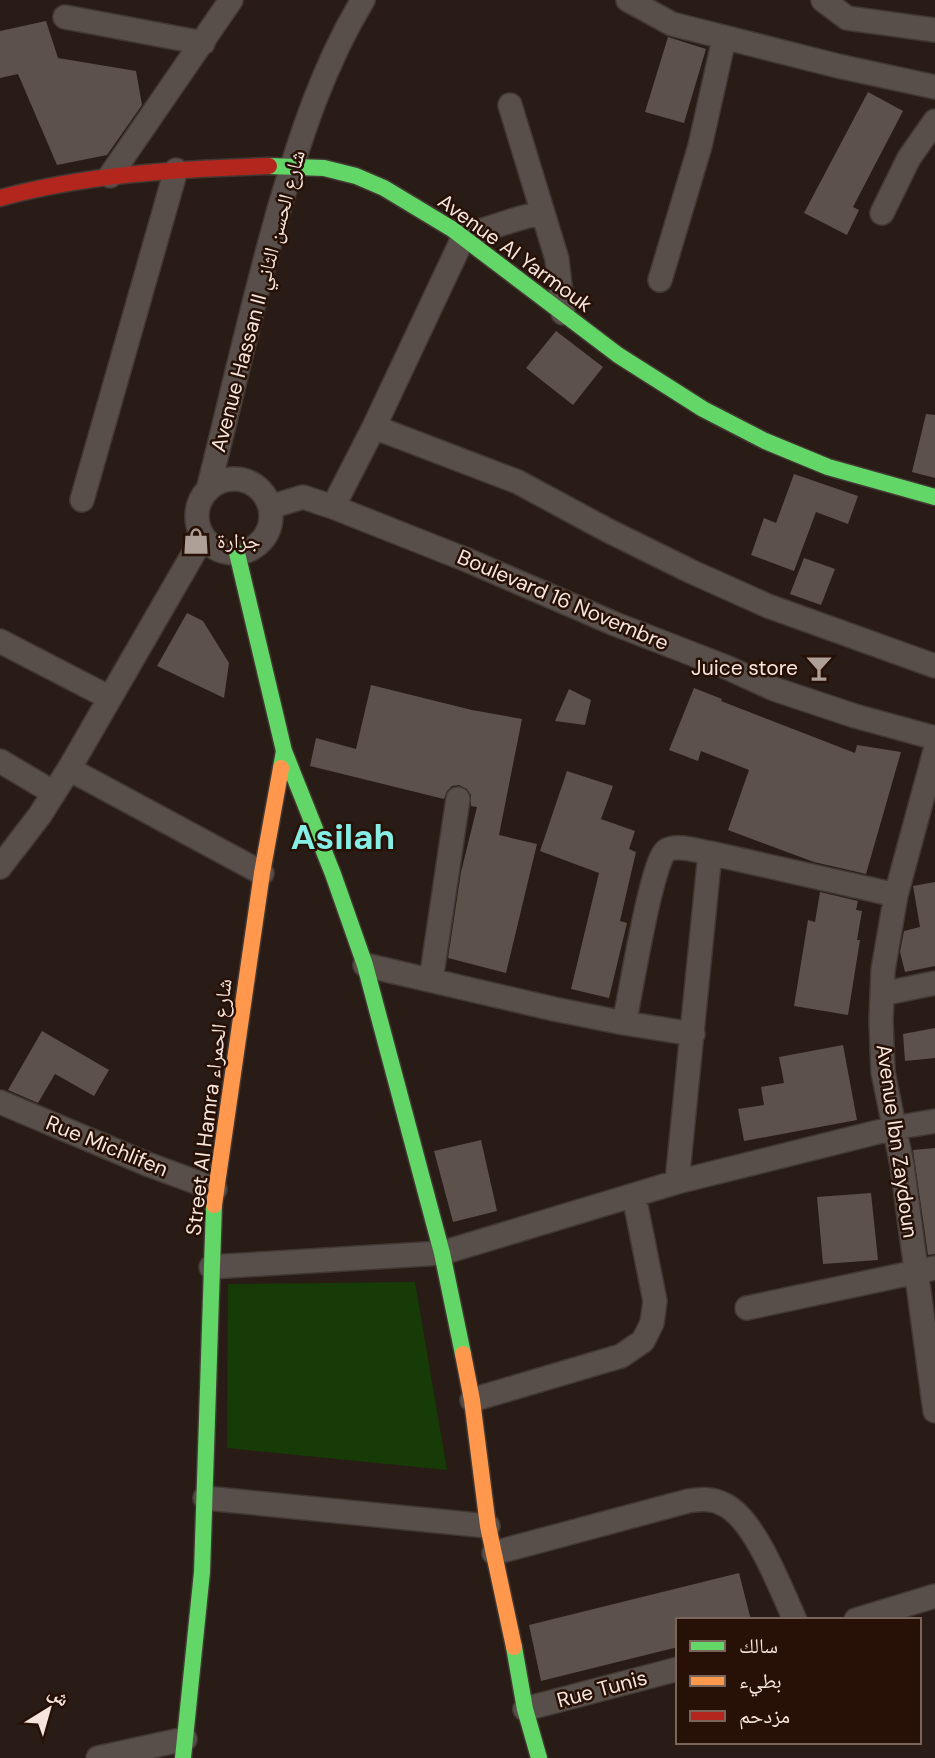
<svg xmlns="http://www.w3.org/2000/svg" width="935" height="1758" font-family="'DM Sans','Noto Naskh Arabic',sans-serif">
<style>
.green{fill:#163b06}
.building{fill:#5d514c}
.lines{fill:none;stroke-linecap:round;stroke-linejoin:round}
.street-casing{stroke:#423833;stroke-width:26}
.fast-casing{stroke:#423833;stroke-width:19}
.slow-casing{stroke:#423833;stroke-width:19}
.jam-casing{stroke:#423833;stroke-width:19}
.street{stroke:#594f4a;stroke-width:23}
.fast{stroke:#63d668;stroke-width:16}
.slow{stroke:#ff974d;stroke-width:16}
.jam{stroke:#b3261e;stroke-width:16}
.labels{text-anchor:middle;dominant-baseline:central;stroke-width:5;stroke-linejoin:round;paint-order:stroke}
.street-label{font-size:21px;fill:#f6e5dd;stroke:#271005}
.poi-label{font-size:21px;fill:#f6e5dd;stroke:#271005;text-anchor:start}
.town-label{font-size:35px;font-weight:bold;fill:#85efe6;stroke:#271005}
</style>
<rect width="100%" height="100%" fill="#291c16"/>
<!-- green -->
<path class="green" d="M415 1282 447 1470 227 1448 228 1284Z"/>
<!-- building -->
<path class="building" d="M46 21 58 58 136 71 142 105 107 155 57 165 18 74 0 78V31Z
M668 37 706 49 684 123 645 112Z
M868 92 903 111 853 207 859 210 847 235 804 213Z
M556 331 603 367 573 405 526 368Z
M926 414 935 415V478L912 472Z
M794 474 858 496 848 524 816 512 794 571 751 555 764 518 776 523Z
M804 558 835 569 821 605 790 594Z
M187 613 203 621 229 663 224 698 157 666Z
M371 685 472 710 522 719 499 835 537 844 506 973 448 958 461 872 477 807 471 806V795L467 789 459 785 452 786 447 791 444 799 310 766 316 738 356 749Z
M694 688 722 699 721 701 855 753 857 745 901 752 866 874 814 862 728 830 749 770 701 751 698 761 669 750Z
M569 689 591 700 585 725 555 721Z
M567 771 613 786 601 819 635 831 629 849 636 852 620 921 627 923 609 998 571 989 599 873 540 851Z
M935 882V966L905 972 900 952 904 931 920 927 913 886Z
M820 892 858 901 856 910 862 911 857 940H860L848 1015 794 1006 808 920 815 922Z
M935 1028V1058L905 1061 903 1034Z
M42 1031 109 1070 94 1096 55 1074 38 1103 8 1090Z
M843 1045 857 1120 744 1141 738 1109 764 1105 761 1087 784 1083 779 1057Z
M481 1140 497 1211 453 1222 434 1151Z
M935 1148V1254L928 1255 913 1150Z
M871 1193 878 1260 823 1264 817 1197Z
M739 1573 751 1620H678V1647L541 1681 529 1625Z"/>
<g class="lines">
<defs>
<path id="street" d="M628 0 672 24 838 66 935 87
M823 0 847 18 935 30
M65 17 203 43
M510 105 557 259 563 313
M110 176 231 0
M882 213 909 158 935 121
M660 280 700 146 724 39
M374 427 518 482 607 530 690 571 768 606 935 666
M197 516a37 37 0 1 1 74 0a37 37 0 1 1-74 0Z
M208 490C232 395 253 300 280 206 301 135 324 64 363 0
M82 500 176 170
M270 507 303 497 333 507 467 560 615 624 726 667 774 689 855 716 935 738
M333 507 374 427 464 236C492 228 514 218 542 213
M0 641 110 698
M935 751 896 895 883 970 881 1021 883 1072 902 1165 935 1411
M0 761 54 793
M69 769 262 873
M0 867 40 815 69 769 203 537
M365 965 554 1009 624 1023C630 999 652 856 667 850 678 844 698 851 710 853
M431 980 458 799
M882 994 935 983
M624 1023 693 1034
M0 1102 147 1164 215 1189
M677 1182 894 1128 935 1121
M211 1267 442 1253 677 1182 710 853 896 895
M747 1308 935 1268
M472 1400 621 1356 643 1341 652 1323 655 1301 634 1196
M205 1498 488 1526
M494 1553 688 1501C701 1499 713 1498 725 1505 755 1520 781 1589 795 1620
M856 1620 935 1596
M525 1709 678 1669
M98 1758 185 1739"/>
<path id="fast" d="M269 166 324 168 356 176 384 188 452 229 618 355 703 409 765 441 828 467 935 497
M237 553 284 751 281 768
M284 751 333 874 365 965 442 1253 463 1354
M514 1647 525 1709 539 1758
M183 1758 202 1572 214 1205"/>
<path id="slow" d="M214 1205 262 873 281 768
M463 1354 472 1400 488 1526 514 1647"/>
<path id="jam" d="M0 198C88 174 178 169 269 166"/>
</defs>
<!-- street casing -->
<use href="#street" class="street-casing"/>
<!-- fast casing -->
<use href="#fast" class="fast-casing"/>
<!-- slow casing -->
<use href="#slow" class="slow-casing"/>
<!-- jam casing -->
<use href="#jam" class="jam-casing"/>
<!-- street -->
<use href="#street" class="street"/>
<!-- fast -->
<use href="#fast" class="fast"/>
<!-- slow -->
<use href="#slow" class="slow"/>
<!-- jam -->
<use href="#jam" class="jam"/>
</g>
<!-- icons -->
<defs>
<symbol id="shop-bare" viewBox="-9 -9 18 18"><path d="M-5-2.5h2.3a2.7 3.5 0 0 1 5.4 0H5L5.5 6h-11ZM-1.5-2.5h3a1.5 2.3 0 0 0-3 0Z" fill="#ae9f97" stroke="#271005" stroke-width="2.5" paint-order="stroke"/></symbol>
<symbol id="bar-bare" viewBox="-9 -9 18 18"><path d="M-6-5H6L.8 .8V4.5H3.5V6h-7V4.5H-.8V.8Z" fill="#ae9f97" stroke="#271005" stroke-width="2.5" paint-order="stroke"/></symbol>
</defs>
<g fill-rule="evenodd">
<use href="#shop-bare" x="177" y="522" width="38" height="38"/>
<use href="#bar-bare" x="800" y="649" width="38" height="38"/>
</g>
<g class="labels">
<!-- street labels -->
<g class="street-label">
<text transform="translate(515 253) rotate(36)">Avenue Al Yarmouk</text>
<text transform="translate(258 301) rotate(-75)">Avenue Hassan II شارع الحسن الثاني</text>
<text transform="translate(563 600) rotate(23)">Boulevard 16 Novembre</text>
<text transform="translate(209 1107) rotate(-83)">Street Al Hamra شارع الحمراء</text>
<text transform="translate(897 1141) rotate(82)">Avenue Ibn Zaydoun</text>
<text transform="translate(107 1146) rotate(22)">Rue Michlifen</text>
<text transform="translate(602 1689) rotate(-15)">Rue Tunis</text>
</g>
<!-- poi labels -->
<g class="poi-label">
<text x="217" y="541">جزارة</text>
<text x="798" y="668" text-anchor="end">Juice store</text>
</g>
<!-- town labels -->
<g class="town-label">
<text x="343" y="837">Asilah</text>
</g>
</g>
<!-- legend -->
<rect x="676" y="1618" width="245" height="126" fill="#271005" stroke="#7a655b" stroke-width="2"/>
<rect x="690" y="1641" width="35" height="10" fill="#63d668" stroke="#7a655b" stroke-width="2"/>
<text x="739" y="1653" font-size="21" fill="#f6e5dd">سالك</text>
<rect x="690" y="1676" width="35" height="10" fill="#ff974d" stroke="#7a655b" stroke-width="2"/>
<text x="739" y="1688" font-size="21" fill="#f6e5dd">بطيء</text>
<rect x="690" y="1711" width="35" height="10" fill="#b3261e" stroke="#7a655b" stroke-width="2"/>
<text x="739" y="1723" font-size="21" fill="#f6e5dd">مزدحم</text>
<!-- north arrow -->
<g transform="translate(49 1709) rotate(37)" stroke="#271005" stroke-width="5" paint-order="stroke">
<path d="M0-5L12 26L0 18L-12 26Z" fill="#f6e5dd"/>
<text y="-10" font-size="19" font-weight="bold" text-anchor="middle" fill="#f6e5dd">ش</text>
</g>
</svg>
